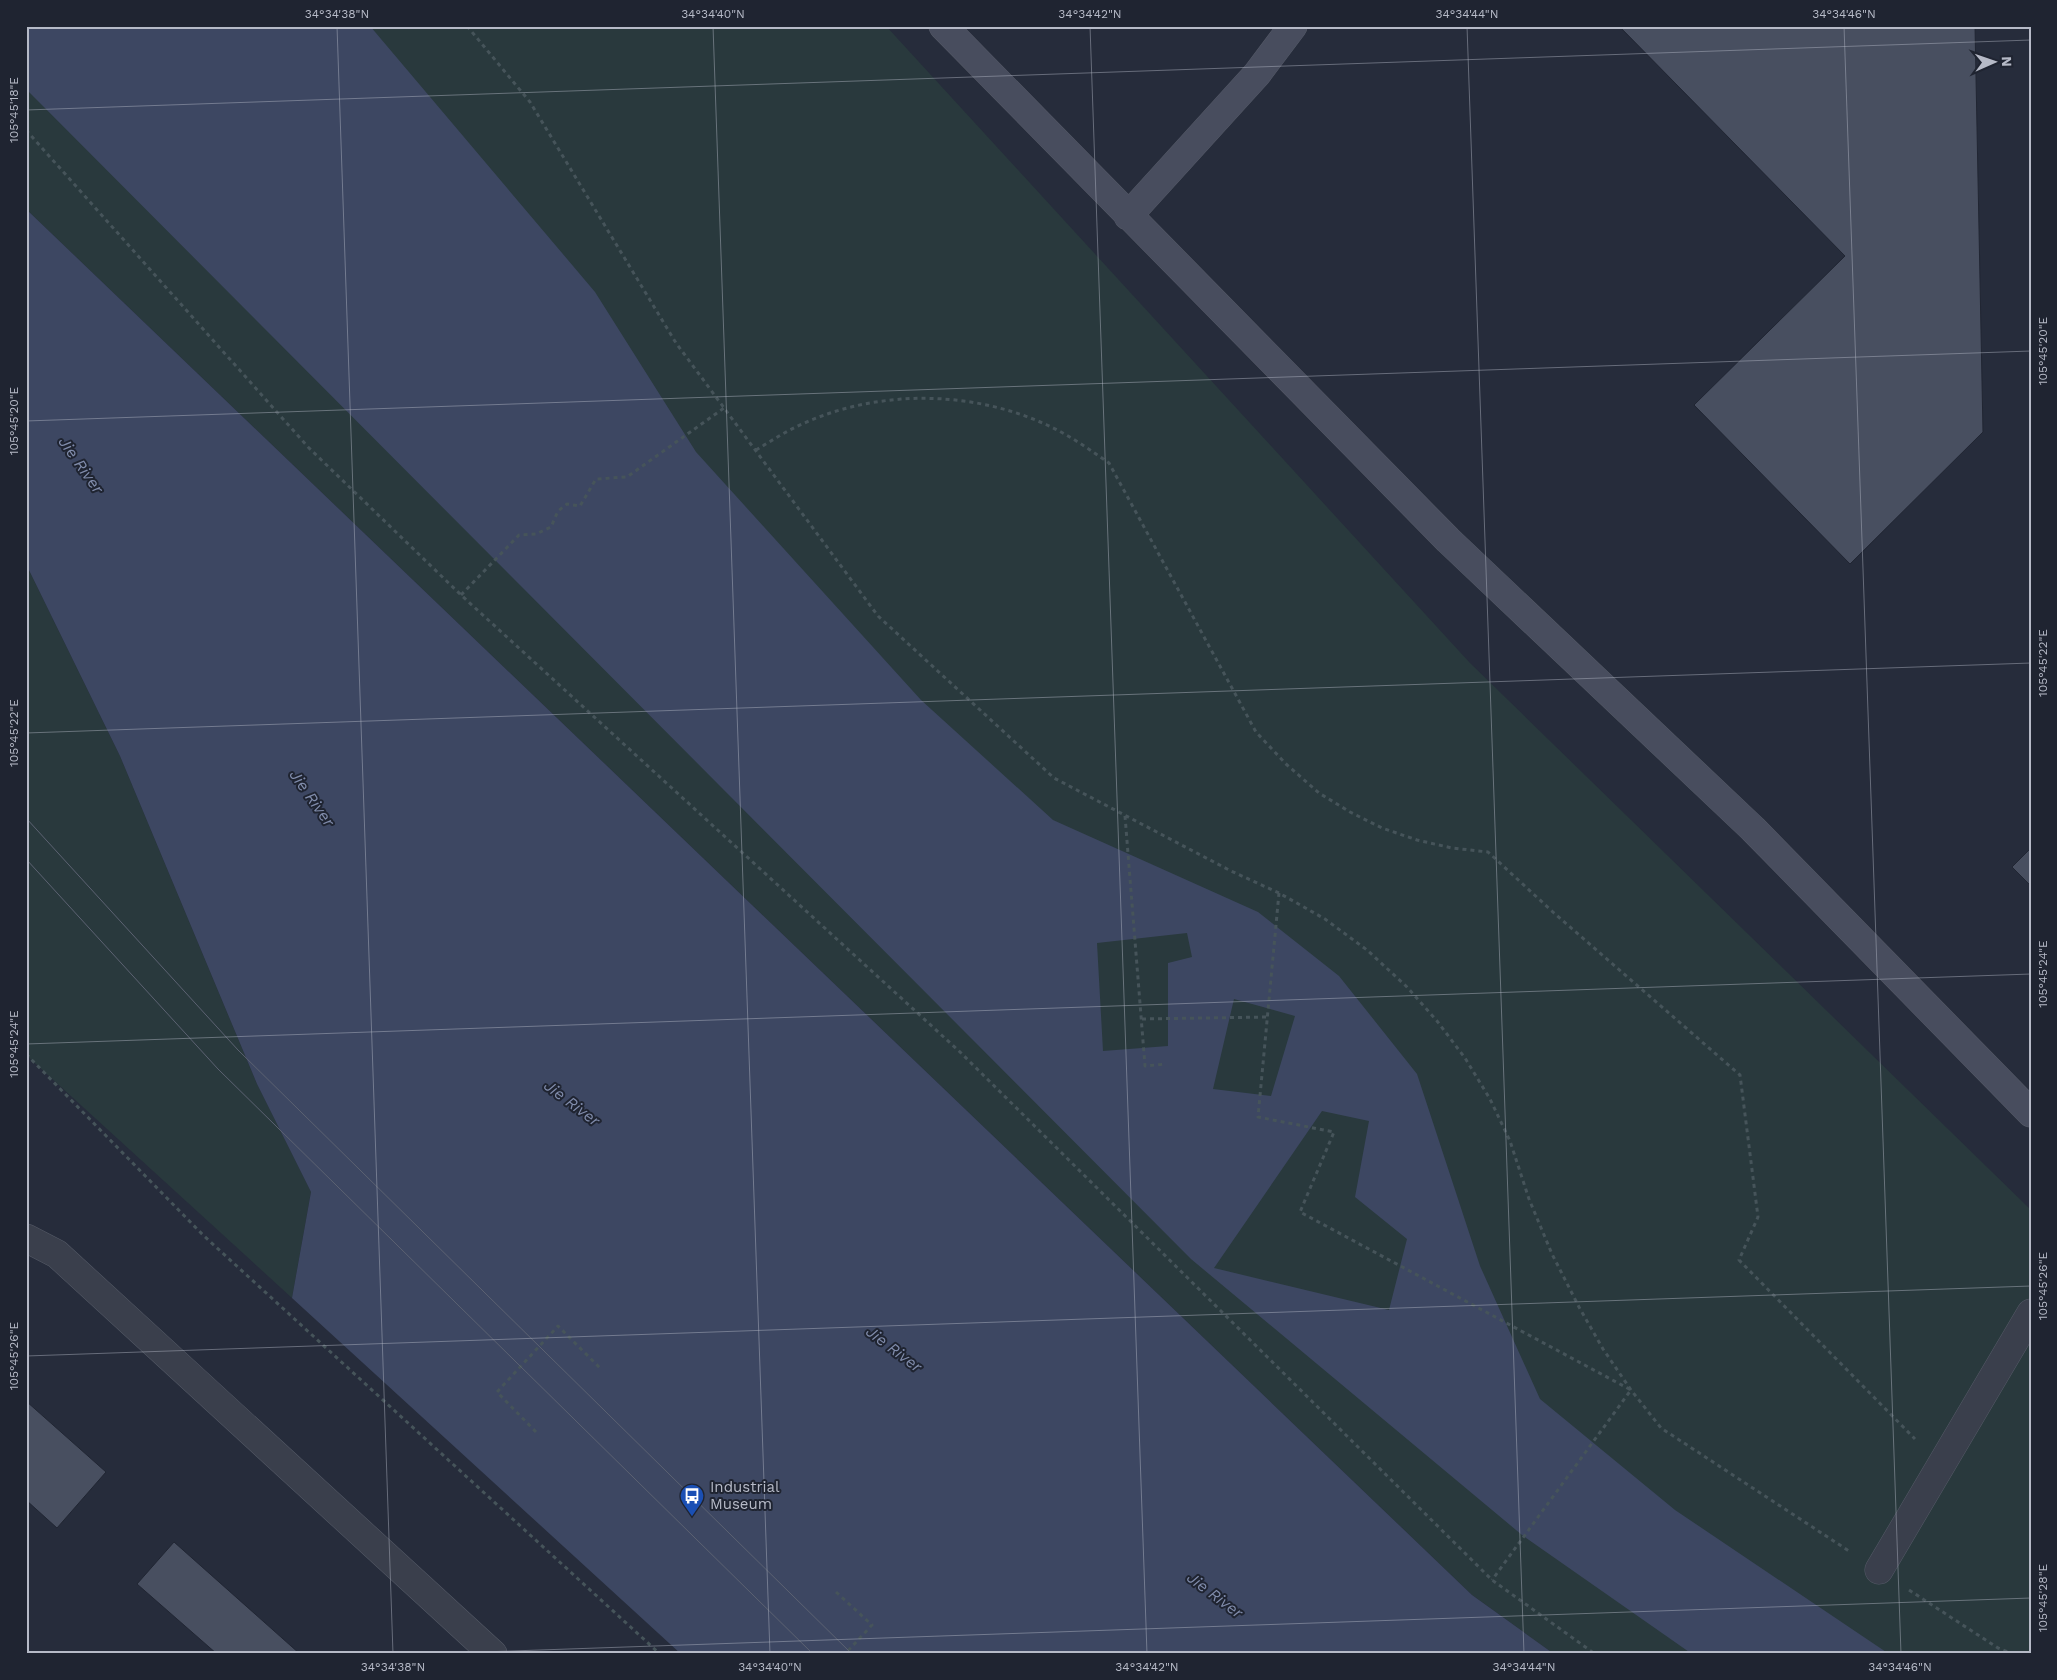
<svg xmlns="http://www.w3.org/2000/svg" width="2057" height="1680" font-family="'Work Sans',sans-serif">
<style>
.green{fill:#29393d}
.water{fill:#3d4762;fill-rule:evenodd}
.building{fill:#484f60;stroke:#212633}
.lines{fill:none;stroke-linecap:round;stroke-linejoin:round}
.street-casing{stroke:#555a67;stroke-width:29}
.secondary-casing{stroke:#555a67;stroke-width:29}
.path{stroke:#46545a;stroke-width:3;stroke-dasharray:4 4;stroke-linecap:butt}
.street{stroke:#3a3f4c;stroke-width:28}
.secondary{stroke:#484d5e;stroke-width:28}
.tram{stroke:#5c6272;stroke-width:1}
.ticks{fill:none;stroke:#b6bac7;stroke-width:1;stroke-opacity:0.45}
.labels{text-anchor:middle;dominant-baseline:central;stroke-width:4;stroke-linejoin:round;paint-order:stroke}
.poi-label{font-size:15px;fill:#b6bac7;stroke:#1f2431;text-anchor:start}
.water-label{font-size:16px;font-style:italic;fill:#808cab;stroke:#1f2431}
.neatline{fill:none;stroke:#b6bac7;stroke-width:2}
.ticks-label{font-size:12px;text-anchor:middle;fill:#b6bac7}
</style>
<rect width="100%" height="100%" fill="#262c3b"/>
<!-- green -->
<path class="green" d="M26 26H886L1470 663 2031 1210V1654H1554L1472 1595 26 209Z
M26 564 120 756 257 1084 311 1192 292 1298 26 1055Z"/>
<!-- water -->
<path class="water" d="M26 26H370L595 292 696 452 921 700 1053 820 1258 912 1339 976 1417 1074 1480 1266 1540 1399 1675 1510 1889 1654H1692L1522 1535 1191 1259 26 89ZM1187 933 1192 957 1168 963V1046L1103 1051 1097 943ZM1234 999 1295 1016 1271 1096 1213 1089ZM1322 1111 1369 1121 1355 1197 1407 1239 1389 1310 1214 1268Z
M26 209 1472 1595 1554 1654H681L292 1298 311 1192 257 1084 120 756 26 564Z"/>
<!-- building -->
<path class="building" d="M1619 26H1975L1983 432 1850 564 1694 405 1845 256Z
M2031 848V886L2012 867Z
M26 1401 106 1472 57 1528 26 1500Z
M174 1542 300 1654H217L137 1584Z"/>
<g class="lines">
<defs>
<path id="street" d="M26 1238 57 1254 493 1654
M1879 1570 2031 1313"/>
<path id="secondary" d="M943 26 1448 540 1753 829 2031 1113
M1128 216 1257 74 1293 26"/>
</defs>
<!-- street casing -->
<use href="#street" class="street-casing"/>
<!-- secondary casing -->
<use href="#secondary" class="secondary-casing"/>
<!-- path -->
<path class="path" d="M467 26 530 102 676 343 878 616 1054 778 1231 871 1279 893 1325 919 1367 950 1406 986 1437 1021 1465 1058 1490 1099 1510 1141 1529 1199 1552 1254 1579 1307 1603 1349 1631 1390 1661 1428 1849 1551
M26 130 308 447 461 595 959 1051 1492 1580 1595 1654
M756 450C766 444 777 437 788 431 867 389 967 388 1047 425 1069 435 1089 449 1109 463L1256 732 1286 764 1319 793 1350 812 1382 828 1417 840 1452 848 1488 852 1554 913 1740 1075 1758 1217 1739 1260 1915 1439
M461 595 519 535 536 534 551 527 558 511 567 504 580 506 596 479 627 477 724 408
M1125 816 1145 1066 1166 1064
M1279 893 1258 1117 1334 1132 1300 1212 1631 1390 1492 1580
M1142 1019 1267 1017
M26 1054 204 1236 660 1654
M536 1432 497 1392 558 1326 602 1370
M1909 1590 1998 1648 2013 1654
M836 1592 872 1625 845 1654
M770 1654H771"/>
<!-- street -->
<use href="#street" class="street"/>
<!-- secondary -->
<use href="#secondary" class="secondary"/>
<!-- tram -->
<path class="tram" d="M26 818 238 1050 852 1654
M26 859 218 1069 813 1654"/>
</g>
<!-- ticks -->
<path class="ticks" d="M337 26 393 1654M713 26 770 1654M1090 26 1147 1654M1467 26 1524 1654M1844 26 1901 1654M26 110 2031 40M26 421 2031 351M26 733 2031 663M26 1044 2031 974M26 1356 2031 1286M425 1654 2031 1598"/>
<!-- icons -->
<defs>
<symbol id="bus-pin" viewBox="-11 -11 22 30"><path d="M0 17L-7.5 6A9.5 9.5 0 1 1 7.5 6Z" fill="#1a4fb4" stroke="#1f2431"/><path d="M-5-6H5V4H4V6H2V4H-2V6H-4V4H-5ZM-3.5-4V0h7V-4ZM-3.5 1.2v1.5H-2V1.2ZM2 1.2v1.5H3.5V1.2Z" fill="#fff"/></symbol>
</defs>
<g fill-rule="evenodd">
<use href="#bus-pin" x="678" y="1482" width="28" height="38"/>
</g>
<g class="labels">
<!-- poi labels -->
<g class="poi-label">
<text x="710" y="1487">Industrial<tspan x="710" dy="17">Museum</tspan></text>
</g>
<!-- water labels -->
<g class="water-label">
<text transform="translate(81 465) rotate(55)">Jie River</text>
<text transform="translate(312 798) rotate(55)">Jie River</text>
<text transform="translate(572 1103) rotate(37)">Jie River</text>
<text transform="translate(894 1349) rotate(37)">Jie River</text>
<text transform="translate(1215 1595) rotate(37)">Jie River</text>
</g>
</g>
<!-- border -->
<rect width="2057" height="1680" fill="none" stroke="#1f2431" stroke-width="55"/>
<!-- north arrow -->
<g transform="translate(1994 62) rotate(88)" stroke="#1f2431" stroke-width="4" paint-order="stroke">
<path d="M0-4L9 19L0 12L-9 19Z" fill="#b6bac7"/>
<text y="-8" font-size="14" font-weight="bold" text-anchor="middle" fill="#b6bac7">N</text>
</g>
<rect x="28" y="28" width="2002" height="1624" class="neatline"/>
<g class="ticks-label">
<text x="337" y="18">34°34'38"N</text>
<text x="713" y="18">34°34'40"N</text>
<text x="1090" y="18">34°34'42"N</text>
<text x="1467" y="18">34°34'44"N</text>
<text x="1844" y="18">34°34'46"N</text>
<text transform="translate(14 110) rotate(-90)" y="4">105°45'18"E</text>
<text transform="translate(2043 351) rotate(-90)" y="4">105°45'20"E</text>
<text transform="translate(14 421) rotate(-90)" y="4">105°45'20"E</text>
<text transform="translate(2043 663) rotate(-90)" y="4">105°45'22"E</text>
<text transform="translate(14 733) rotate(-90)" y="4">105°45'22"E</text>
<text transform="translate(2043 974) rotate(-90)" y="4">105°45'24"E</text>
<text transform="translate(14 1044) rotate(-90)" y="4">105°45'24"E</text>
<text transform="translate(2043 1286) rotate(-90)" y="4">105°45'26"E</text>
<text transform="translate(14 1356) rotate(-90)" y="4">105°45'26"E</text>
<text transform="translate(2043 1598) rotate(-90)" y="4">105°45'28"E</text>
<text x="393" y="1671">34°34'38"N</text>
<text x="770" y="1671">34°34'40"N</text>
<text x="1147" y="1671">34°34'42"N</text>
<text x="1524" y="1671">34°34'44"N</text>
<text x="1900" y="1671">34°34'46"N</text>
</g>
</svg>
